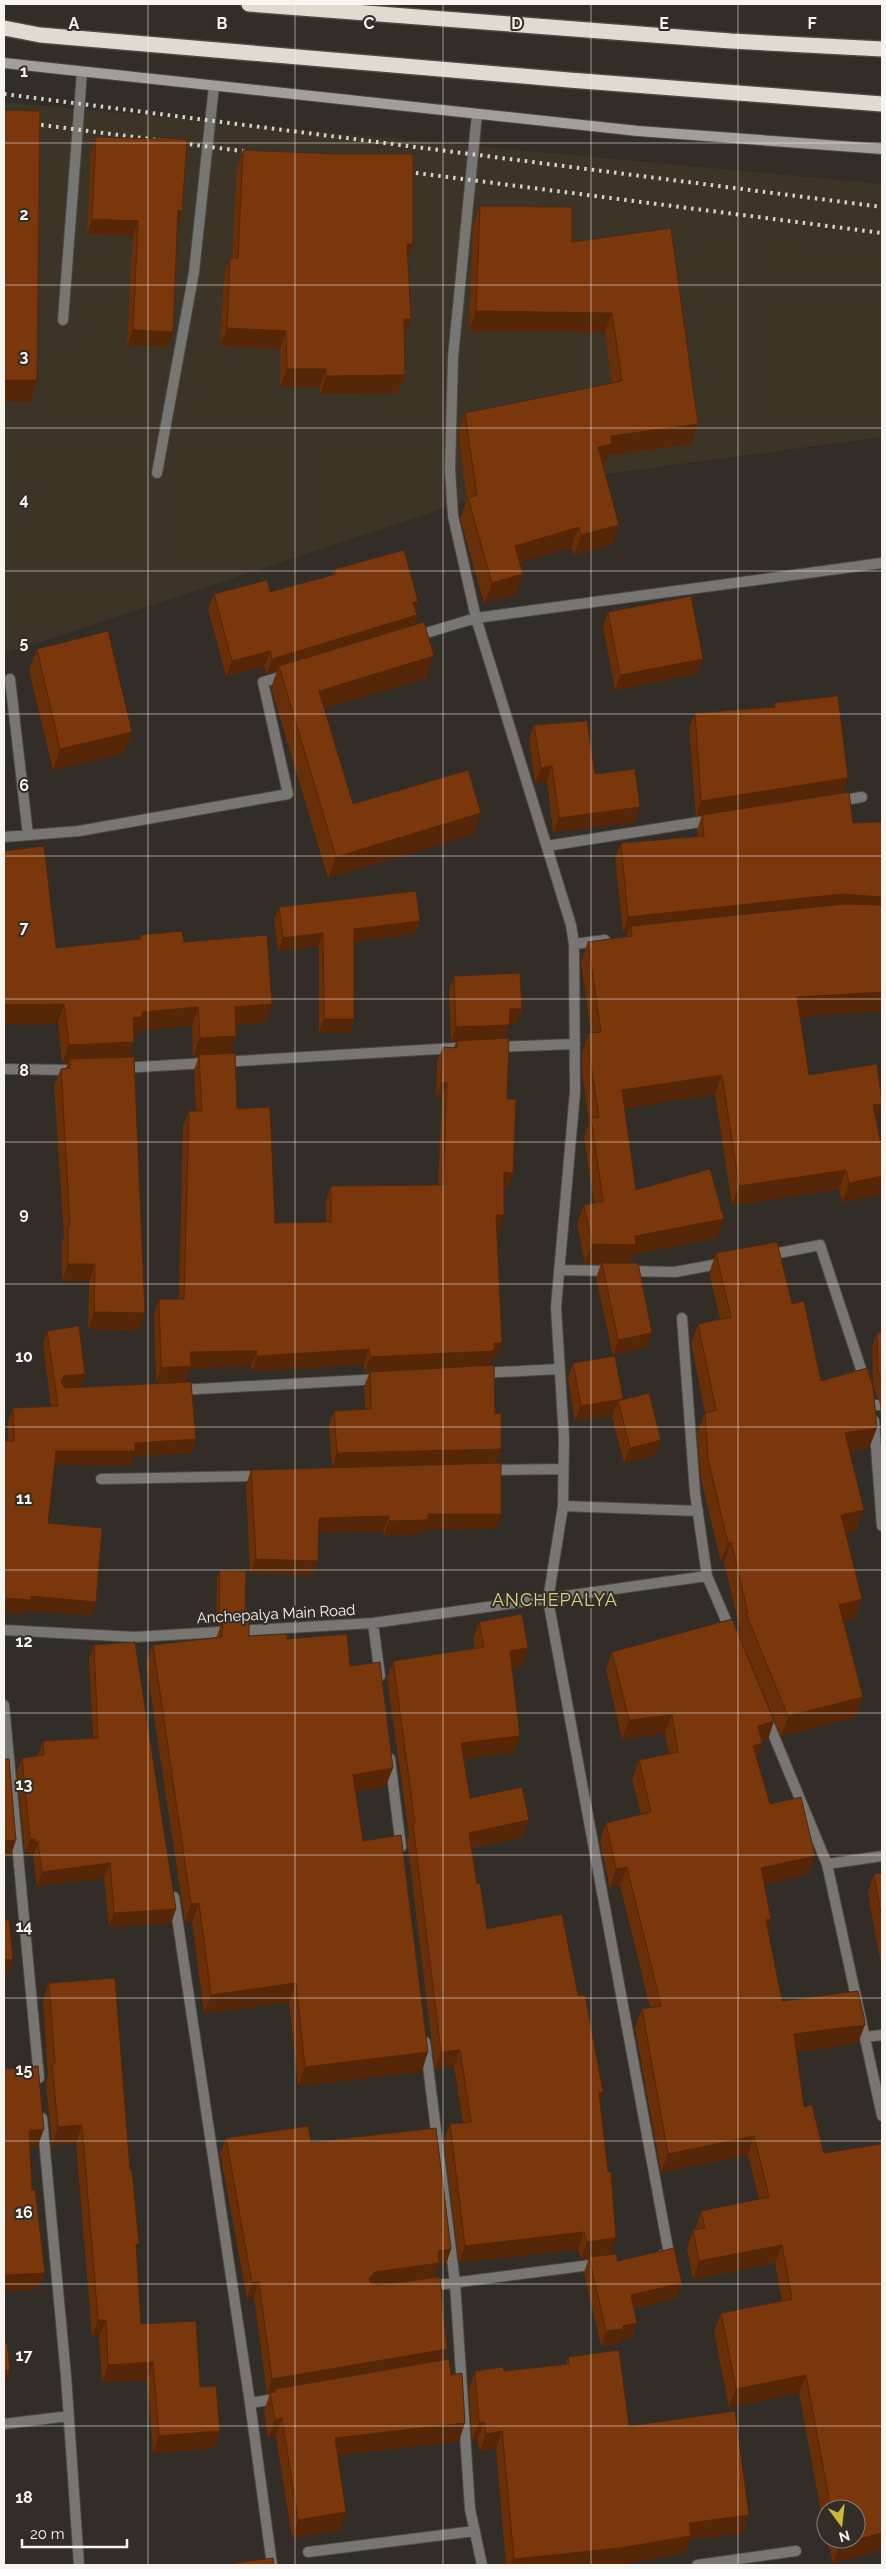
<svg xmlns="http://www.w3.org/2000/svg" width="886" height="2569" font-family="Raleway,sans-serif">
<style>
.built{fill:#3d3428}
.lines{fill:none;stroke-linecap:round;stroke-linejoin:round}
.lane-casing{stroke:#4e4942;stroke-width:12}
.street-casing{stroke:#4e4942;stroke-width:12}
.secondary-casing{stroke:#4e4942;stroke-width:12}
.highway-casing{stroke:#4e4942;stroke-width:18}
.lane{stroke:#787672;stroke-width:10}
.street{stroke:#787672;stroke-width:10}
.secondary{stroke:#a29f99;stroke-width:10}
.highway{stroke:#e0dbd1;stroke-width:15}
.rail{stroke:#d5d1cc;stroke-width:4;stroke-dasharray:2.5 5;stroke-linecap:butt}
.wall{fill:#692f09}
.shaded-wall{fill:#552608}
.building{fill:#7a370b;stroke:#552608}
.grid{fill:none;stroke:#f8f4f0;stroke-width:1;stroke-opacity:0.55}
.labels{text-anchor:middle;dominant-baseline:central;stroke-width:4;stroke-linejoin:round;paint-order:stroke}
.street-label{font-size:15px;fill:#f8f4f0;stroke:#322d26}
.quarter-label{font-size:18px;letter-spacing:1px;fill:#dcd283;stroke:#322d26}
.grid-label{font-size:16px;text-anchor:middle;font-weight:bold;fill:#f8f4f0;stroke:#322d26;stroke-width:4;stroke-linejoin:round;paint-order:stroke}
</style>
<rect width="100%" height="100%" fill="#322d26"/>
<!-- built -->
<path class="built" d="M4 102 882 184V437L510 487 4 654Z"/>
<g class="lines">
<defs>
<path id="lane" d="M63 320 82 72
M157 473 194 272 214 86
M476 618 882 563"/>
<path id="street" d="M477 114 453 357 450 469 453 516 476 618 571 925 574 944 575 1092 556 1307 564 1438 563 1506 548 1600 669 2254 662 2255
M416 636 476 618
M10 679 28 835
M838 801 862 797
M4 837 79 831 288 794 263 682 287 675
M547 846 712 820
M574 944 605 940
M497 1047 575 1044
M122 1068 455 1048
M4 1069 73 1070
M768 1255 820 1245 865 1381
M559 1270 613 1271
M627 1271 675 1272 724 1263
M682 1318 695 1493 707 1576
M482 1373 559 1369
M180 1390 380 1379
M873 1405H882
M874 1421 882 1526
M489 1470 563 1469
M101 1479 262 1476
M563 1506 698 1511
M373 1623 380 1676
M4 1630 135 1637 373 1623 707 1576 731 1632
M4 1705 39 2078
M766 1717 827 1864 882 1856
M390 1759 401 1847
M827 1864 882 2116
M174 1897 250 2403 272 2565
M865 2037 882 2035
M425 2042 455 2283 470 2509 482 2565
M42 2118 66 2376 79 2565
M429 2286 598 2264
M250 2403 281 2398
M4 2424 69 2416
M308 2552 475 2531
M697 2565 796 2551"/>
<path id="secondary" d="M4 63 638 131 882 149"/>
<path id="highway" d="M249 4 731 41 882 49
M4 28 40 35 569 80 882 104"/>
</defs>
<!-- lane casing -->
<use href="#lane" class="lane-casing"/>
<!-- street casing -->
<use href="#street" class="street-casing"/>
<!-- secondary casing -->
<use href="#secondary" class="secondary-casing"/>
<!-- highway casing -->
<use href="#highway" class="highway-casing"/>
<!-- lane -->
<use href="#lane" class="lane"/>
<!-- street -->
<use href="#street" class="street"/>
<!-- secondary -->
<use href="#secondary" class="secondary"/>
<!-- highway -->
<use href="#highway" class="highway"/>
<!-- rail -->
<path class="rail" d="M4 94 882 207
M4 120 257 153
M401 171 882 233"/>
</g>
<!-- wall -->
<path class="wall" d="M96 137 157 139 158 137 178 223 167 347 127 345 133 236 87 234 91 152Z
M243 150 408 259 404 336 405 375 398 393 320 394V387H280V349L220 346 224 276 230 258H232L237 168Z
M480 206 572 242 698 424 691 444 608 455 605 463 602 464 619 525 612 545 574 555 571 547 519 562 516 594 484 603 460 518 467 499 458 433 465 413 612 383 605 332 469 331 473 226Z
M335 569 415 608 417 615 414 625 426 678 324 708 353 804 474 834 328 878 271 687 277 671 267 674 264 666 226 676 208 609 214 594 270 592 332 575Z
M608 612 697 674 615 690 603 627Z
M37 649 132 732 124 753 53 770 29 670Z
M774 703 848 778 842 793 853 823 882 822V1011L800 1016 809 1075 882 1101V1105L876 1121 881 1194 842 1202 839 1189 732 1205 715 1094 624 1108 636 1190 717 1238 633 1254 630 1263 647 1347 613 1355 596 1278 601 1264H585L577 1224 584 1205 594 1203 584 1137 589 1123 582 1072V1053L589 1033H591L581 962 588 942 627 936 629 931 623 932 615 858 621 843 698 836 697 830 702 815 696 816 689 727 695 713 773 707Z
M534 725 595 774 640 807 635 822 553 832 547 781 535 783 529 739Z
M4 851 56 948 139 939 140 935 184 942 266 1022 235 1025 236 1036 229 1053 237 1109 275 1223 326 1222V1201L331 1186 438 1185 442 1098H436L437 1062 443 1047H454L456 1042H451L449 991 454 976 522 1009 516 1024H509L504 1038 507 1099 513 1173 508 1188H504V1215L498 1231H497L496 1358H491L489 1366 495 1414 501 1449 496 1463V1528L425 1529 423 1534 384 1535 383 1531 318 1532V1561L312 1575 250 1573 246 1485 251 1470 435 1465 332 1467 329 1425 334 1411 365 1409 364 1386 370 1372H364V1364L252 1371 251 1366 191 1368 185 1382 156 1383 154 1314 159 1299H179L183 1126 189 1111H196L194 1070 199 1056 193 1057 192 1025 137 1031 136 1035H134V1042L129 1057 139 1330 88 1329 89 1281H62V1242L64 1237 54 1086 61 1069 66 1068 68 1063H62L58 1023 4 1024Z
M279 907 415 934 354 941V1019L350 1032H319V946L278 951 274 920Z
M716 1253 792 1304 821 1381 869 1448 850 1451 856 1530 845 1532 862 1599 854 1619 844 1622 863 1697 856 1717 781 1736 738 1633 740 1629 724 1562H721L701 1479 697 1433 705 1413 691 1343 698 1324 720 1319 709 1273Z
M47 1331 85 1374 81 1387 196 1439 191 1453 134 1456 130 1465 54 1464 48 1523 96 1602 92 1615 27 1610 26 1614 4 1612V1441H8V1421L13 1408 51 1407 43 1344Z
M877 1333H882V1437L880 1404 873 1384 872 1347Z
M573 1363 623 1399 655 1455 624 1463 612 1416 613 1415 575 1421 568 1378Z
M220 1570 245 1616 244 1619 249 1636 287 1639 350 1666 386 1786 355 1792 363 1841 422 2071 298 2086 289 2002 204 2013 192 1921 185 1922 146 1663 153 1645 216 1638 221 1625H216L217 1578Z
M479 1622 528 1648 522 1665 512 1667 520 1736 514 1752 464 1759 470 1798 523 1837 471 1848 477 1884 487 1929 578 1995 600 2100 610 2254 617 2261 676 2298 634 2308 637 2323 632 2337 619 2340 618 2344 601 2346 584 2272 589 2258 581 2259 578 2249 459 2262 444 2141 450 2124 463 2123 454 2066 435 2069 407 1840 409 1835 387 1678 393 1661 475 1648 473 1639Z
M94 1645 176 1909 171 1923 109 1927 104 1878 37 1886 33 1856H30V1853H25L17 1772 22 1758 38 1756 43 1741 93 1738 89 1659Z
M612 1652 768 1740 762 1741 757 1758 770 1804 815 1856 808 1874 764 1884 767 1929 782 2001 858 2043 796 2052 804 2107 824 2153 882 2144V2550L833 2563 827 2539H856V2509H826V2535L823 2523 799 2393 729 2407 714 2331 721 2313 782 2301 775 2263 693 2279 687 2249 693 2230H695L701 2211 759 2199 748 2155 661 2172 635 2028 642 2009 650 2008 620 1885 610 1888 600 1841 606 1823 641 1814 632 1779 639 1760 669 1754 665 1733 622 1739 606 1670Z
M882 1873V1960H880L868 1893 874 1874Z
M49 1983 136 2251 141 2324 200 2387 220 2431 214 2448 153 2453 147 2380 102 2382 99 2337H92L76 2143 52 2145 46 2082 48 2075 43 2000Z
M226 2138 311 2142 451 2249 446 2264 438 2265 434 2278 447 2349 443 2360 459 2441 337 2455 346 2512 340 2530 292 2538 276 2436 268 2438 264 2411 270 2393 274 2392 267 2393 254 2297 247 2298 220 2153Z
M568 2357 629 2426 743 2533 690 2539 685 2553 615 2565H506L496 2448 480 2451 477 2439 472 2440 469 2389 475 2371H504L566 2365Z"/>
<!-- shaded-wall -->
<path class="shaded-wall" d="M178 210 182 211 177 226Z
M92 219 138 221 133 236 87 234Z
M407 244H413L406 262Z
M476 311 612 313 605 332 469 331Z
M404 319H411L404 337Z
M227 328 286 331 280 349 220 346Z
M133 330 173 332 167 347 127 345Z
M287 369H326L320 387H280Z
M405 375 398 393 320 394 326 376Z
M4 380H37L30 402 4 401Z
M698 424 691 444 608 455 605 463 590 467 598 447 611 436Z
M619 525 612 545 574 555 581 535Z
M579 527 571 547 508 566 515 546Z
M523 574 516 594 484 603 492 583Z
M418 601 412 616 413 603Z
M417 615 412 630 279 666 277 671 267 674 272 659Z
M270 651 264 666 226 676 232 661Z
M434 656 426 678 311 712 319 691Z
M703 659 697 674 615 690 620 675Z
M132 732 124 753 53 770 60 749Z
M552 766 547 781 535 783 541 768Z
M848 778 842 793 696 816 701 801Z
M640 807 635 822 553 832 559 818Z
M481 813 474 834 328 878 336 857Z
M842 894 882 897V913L631 926 629 931 623 932 628 917Z
M420 921 415 934 349 942 354 929Z
M323 933 319 946 278 951 283 938Z
M882 992V1011L790 1017 797 997Z
M64 1004 58 1023 4 1024V1005Z
M272 1004 266 1022 228 1025 235 1007Z
M198 1007 192 1025 137 1031 136 1035 126 1036 133 1018 142 1012Z
M510 1009H522L516 1024H504Z
M324 1019H354L350 1032H319Z
M509 1025 504 1040 451 1042 456 1027Z
M236 1036 229 1055 193 1057 200 1038Z
M134 1042 127 1060 70 1059 68 1063H62L69 1045Z
M722 1075 715 1094 615 1110 622 1090Z
M441 1082 447 1083 442 1098H436Z
M882 1104V1105L876 1123 873 1105Z
M846 1170 839 1189 732 1205 739 1186Z
M504 1172 513 1173 508 1188H498Z
M882 1176V1190L881 1194 842 1202 849 1183Z
M496 1215H504L498 1231H491Z
M724 1219 717 1238 633 1254 629 1264H585L592 1244Z
M68 1264H95L89 1281H62Z
M94 1312 145 1313 139 1330 88 1329Z
M652 1333 647 1347 613 1355 618 1340Z
M494 1343H502L496 1358H491L489 1366 364 1372 370 1357Z
M369 1349 364 1364 252 1371 257 1356Z
M257 1351 251 1366 191 1368 185 1382 156 1383 161 1368 190 1352Z
M85 1374 81 1387 59 1390 56 1396 64 1376Z
M623 1399 619 1407 618 1401 613 1415 575 1421 581 1406Z
M877 1428 869 1448 838 1453 845 1433Z
M196 1439 191 1453 134 1456 130 1465 51 1464 56 1451 135 1443Z
M661 1440 655 1455 624 1463 630 1448Z
M501 1449 496 1464 332 1467 337 1453Z
M864 1510 856 1530 833 1535 841 1515Z
M428 1514H501L496 1528 425 1529 423 1534 384 1535 389 1521Z
M389 1516 383 1531 314 1532 319 1518Z
M731 1542 724 1562H721L728 1543Z
M256 1559 318 1561 312 1575 250 1573Z
M31 1596 96 1602 92 1615 27 1610 26 1614 4 1612V1598Z
M862 1599 854 1619 832 1625 839 1605Z
M245 1616 243 1624 223 1621 221 1625H216L219 1618Z
M528 1648 522 1665 504 1668 510 1651Z
M863 1697 856 1717 781 1736 788 1716Z
M672 1715 665 1733 622 1739 629 1720Z
M774 1721 768 1740 751 1744 758 1726Z
M520 1736 514 1752 455 1760 461 1743Z
M762 1743 756 1762 753 1746Z
M393 1768 386 1786 346 1793 353 1775Z
M529 1820 523 1837 463 1849 469 1833Z
M30 1839H35L30 1853H25Z
M16 1840 11 1855 4 1856V1841Z
M35 1842H38L33 1856H30Z
M815 1856 808 1874 754 1887 761 1868Z
M110 1863 104 1878 37 1886 42 1872Z
M627 1867 620 1885 610 1888 616 1869Z
M199 1903 192 1921 185 1922 191 1904Z
M176 1909 171 1923 109 1927 114 1913Z
M771 1919 764 1938 766 1920Z
M13 1959 7 1975H4V1960Z
M296 1983 289 2002 204 2013 211 1995Z
M865 2025 858 2043 788 2053 794 2034Z
M460 2050 454 2066 435 2069 441 2052Z
M428 2052 422 2071 298 2086 305 2067Z
M603 2092 597 2108 599 2093Z
M82 2125 76 2143 52 2145 58 2127Z
M44 2129 38 2146 23 2147 29 2131Z
M754 2136 748 2155 661 2172 668 2154Z
M584 2232 578 2249 459 2262 465 2246Z
M616 2238 610 2255 581 2259 587 2242Z
M782 2245 775 2263 693 2279 699 2261Z
M451 2249 446 2264 438 2265 434 2278 370 2286 369 2279 375 2272 438 2251Z
M45 2273 39 2289 4 2291V2275Z
M259 2282 254 2297 247 2298 252 2283Z
M682 2283 676 2298 625 2310 631 2295Z
M98 2320H106L99 2337H92Z
M637 2323 632 2337 619 2340 618 2344 601 2346 606 2331 623 2326Z
M447 2349 442 2363 275 2389 274 2392 267 2393 272 2379Z
M153 2362 147 2380 102 2382 108 2365Z
M10 2370 5 2385H4V2371Z
M806 2375 799 2393 729 2407 736 2389Z
M282 2418 276 2436 268 2438 275 2420Z
M484 2422 477 2439 472 2440 479 2423Z
M465 2423 459 2441 328 2456 335 2438Z
M220 2431 214 2448 153 2453 159 2436Z
M502 2431 496 2448 480 2451 486 2434Z
M346 2512 340 2530 292 2538 298 2520Z
M749 2515 743 2533 690 2539 685 2553 615 2565H511L514 2559 689 2523Z
M882 2533V2550L833 2563 840 2544Z"/>
<!-- building -->
<path class="building" d="M4 110 40 111 37 380H4Z
M96 137 157 139 158 137 187 140 182 211 178 210 173 332 133 330 138 221 92 219Z
M243 150 338 154H413V244H407L411 319H404L405 375 326 376V369H287L286 331 227 328 230 258H238Z
M480 206 572 207V242L671 228 698 424 611 436 612 444 598 447 619 525 581 535 579 527 515 546 523 574 492 583 468 498 477 495 465 413 622 381 612 313 476 311Z
M404 550 418 601 413 603 417 615 272 659 270 651 232 661 214 594 267 580 270 592 336 574 335 569Z
M691 596 703 659 620 675 608 612Z
M424 622 434 656 319 691 353 804 468 770 481 813 336 857 279 666Z
M108 631 132 732 60 749 37 649Z
M838 696 848 778 701 801 695 713 775 707 774 703Z
M587 721 595 774 635 769 640 807 559 818 552 766 541 768 534 725Z
M849 792 853 823 882 822V897L842 894 628 917 621 843 704 836 702 815Z
M44 846 56 948 141 939 140 935 182 931 184 942 267 935 272 1004 235 1007 236 1036 200 1038 198 1007 142 1012V1017L133 1018 134 1042 69 1045 64 1004 4 1005V851Z
M416 891 420 921 354 929V1019H324L323 933 283 938 279 907Z
M844 904 882 905V992L797 997 809 1075 877 1064 882 1104 873 1105 882 1149V1176L849 1183 846 1170 739 1186 722 1075 622 1090 636 1190 710 1169 724 1219 635 1236 636 1245 592 1244 584 1205 603 1201 591 1118 599 1117 589 1052V1033L601 1032 588 942 632 936 631 926Z
M520 973 522 1009H510L509 1025 456 1027 454 976Z
M509 1038 507 1099H516L513 1173 504 1172V1215H496L502 1343H494V1351L370 1357 369 1349 257 1356V1351L190 1352 191 1366 161 1368 159 1299H184L189 1111H202L199 1055 235 1053 237 1109 270 1107 275 1223 331 1222V1186L443 1185 447 1083 441 1082 443 1047 457 1048V1041Z
M134 1057 145 1313 94 1312 95 1264H68V1225H70L61 1069 70 1068V1059Z
M777 1242 792 1304 804 1301 821 1381 867 1368 873 1387 877 1428 845 1433 864 1510 841 1515 862 1599 839 1605 863 1697 788 1716 746 1614 748 1613 731 1542 728 1543 708 1459 705 1413 716 1410 698 1324 731 1317 716 1253Z
M602 1263H638L652 1333 618 1340Z
M79 1326 85 1374 64 1376 61 1382 65 1388 191 1382 196 1439 135 1443V1451H56L48 1523 102 1528 96 1602 31 1596V1600L4 1598V1441H14L13 1408 58 1406 47 1331Z
M877 1333H882V1383L878 1370Z
M615 1356 623 1399 581 1406 573 1363Z
M494 1365 495 1414 501 1413V1449L337 1453 334 1411 371 1409 370 1372Z
M649 1393 661 1440 630 1448 618 1401Z
M501 1463V1514H428V1520L389 1521V1516L319 1518 318 1561 256 1559 251 1470Z
M220 1570 246 1571 245 1616 219 1618Z
M522 1614 528 1648 510 1651 520 1736 461 1743 470 1798 522 1787 529 1820 469 1833 477 1884 480 1883 487 1929 562 1914 578 1995H585L603 2092 599 2093 608 2172H611L616 2238 587 2242 584 2232 465 2246 450 2124 471 2122 460 2050 441 2052 413 1824 415 1823 393 1661 484 1647 479 1622Z
M249 1619V1636L287 1634V1639L347 1634 350 1666 380 1662 393 1768 353 1775 363 1841 401 1835 428 2052 305 2067 296 1983 211 1995 199 1903 191 1904 153 1645 222 1637 223 1621Z
M732 1619 774 1721 758 1726 762 1743 753 1746 770 1804 801 1797 815 1856 761 1868 771 1919 766 1920 782 2001 858 1991 864 2017 865 2025 794 2034 804 2107 812 2105 824 2153 882 2144V2533L840 2544 839 2539H856V2509H831L806 2375 736 2389 721 2313 792 2299 782 2245 699 2261 693 2230 705 2228 701 2211 769 2197 754 2136 668 2154 642 2009 661 2006 627 1867 616 1869 606 1823 651 1812 639 1760 678 1752 672 1715 629 1720 612 1652Z
M135 1642 176 1909 114 1913 110 1863 42 1872 38 1842H35V1839H30L22 1758 44 1755 43 1741 98 1738 94 1645Z
M4 1759H9L16 1840 4 1841Z
M882 1873V1919L874 1874Z
M4 1920H9L13 1959 4 1960Z
M115 1978 130 2170H132L139 2244H136L141 2324 196 2321 200 2387 216 2386 220 2431 159 2436 153 2362 108 2365 106 2320H98L82 2125 58 2127 52 2064H55L49 1983Z
M38 2066 44 2129 29 2131 32 2190 35 2189 45 2273 4 2275V2069Z
M308 2126 311 2142 436 2128 451 2249 438 2251 439 2263 375 2272 369 2279 371 2283 377 2285 440 2277 447 2349 272 2379 259 2282 252 2283 226 2138Z
M674 2248 682 2283 631 2295 637 2323 623 2326V2329L606 2331 589 2257 617 2254V2261Z
M4 2343H7L10 2370 4 2371Z
M619 2350 629 2426 735 2411 749 2515 689 2523 691 2536 620 2548 514 2559 502 2431 486 2434 484 2422 479 2423 475 2371 503 2367 504 2371 569 2364 568 2357Z
M449 2359 451 2375 462 2373 465 2423 335 2438 346 2512 298 2520 282 2418 275 2420 270 2393 276 2392 275 2389Z
M273 2558 274 2565H235V2563Z"/>
<!-- grid -->
<path class="grid" d="M148 4V2565M295 4V2565M443 4V2565M591 4V2565M738 4V2565M4 143H882M4 285H882M4 428H882M4 571H882M4 714H882M4 856H882M4 999H882M4 1142H882M4 1284H882M4 1427H882M4 1570H882M4 1713H882M4 1855H882M4 1998H882M4 2141H882M4 2284H882M4 2426H882"/>
<g class="labels">
<!-- street labels -->
<g class="street-label">
<text transform="translate(276 1614) rotate(-3)">Anchepalya Main Road</text>
</g>
<!-- quarter labels -->
<g class="quarter-label">
<text x="555" y="1599">ANCHEPALYA</text>
</g>
</g>
<g class="grid-label">
<text x="74" y="29">A</text>
<text x="222" y="29">B</text>
<text x="369" y="29">C</text>
<text x="517" y="29">D</text>
<text x="664" y="29">E</text>
<text x="812" y="29">F</text>
<text x="24" y="77">1</text>
<text x="24" y="220">2</text>
<text x="24" y="362">3</text>
<text x="24" y="505">4</text>
<text x="24" y="648">5</text>
<text x="24" y="791">6</text>
<text x="24" y="933">7</text>
<text x="24" y="1076">8</text>
<text x="24" y="1219">9</text>
<text x="24" y="1362">10</text>
<text x="24" y="1504">11</text>
<text x="24" y="1647">12</text>
<text x="24" y="1790">13</text>
<text x="24" y="1932">14</text>
<text x="24" y="2075">15</text>
<text x="24" y="2218">16</text>
<text x="24" y="2361">17</text>
<text x="24" y="2503">18</text>
</g>
<!-- border -->
<rect width="886" height="2569" fill="none" stroke="#f8f4f0" stroke-width="10"/>
<!-- north arrow -->
<g transform="translate(841 2524) rotate(165)"><circle r="24" fill="#322d26" stroke="#817d77"/>
<path d="M0-4L9 19L0 12L-9 19Z" fill="#caba39"/>
<text y="-8" font-size="14" font-weight="bold" text-anchor="middle" fill="#f8f4f0">N</text>
</g>
<!-- scale -->
<path d="M22 2539v8h105v-8" fill="none" stroke="#f8f4f0" stroke-width="2.5"/>
<text x="30" y="2539" font-size="15" fill="#f8f4f0" stroke="#322d26" stroke-width="4" paint-order="stroke">20 m</text>
</svg>
